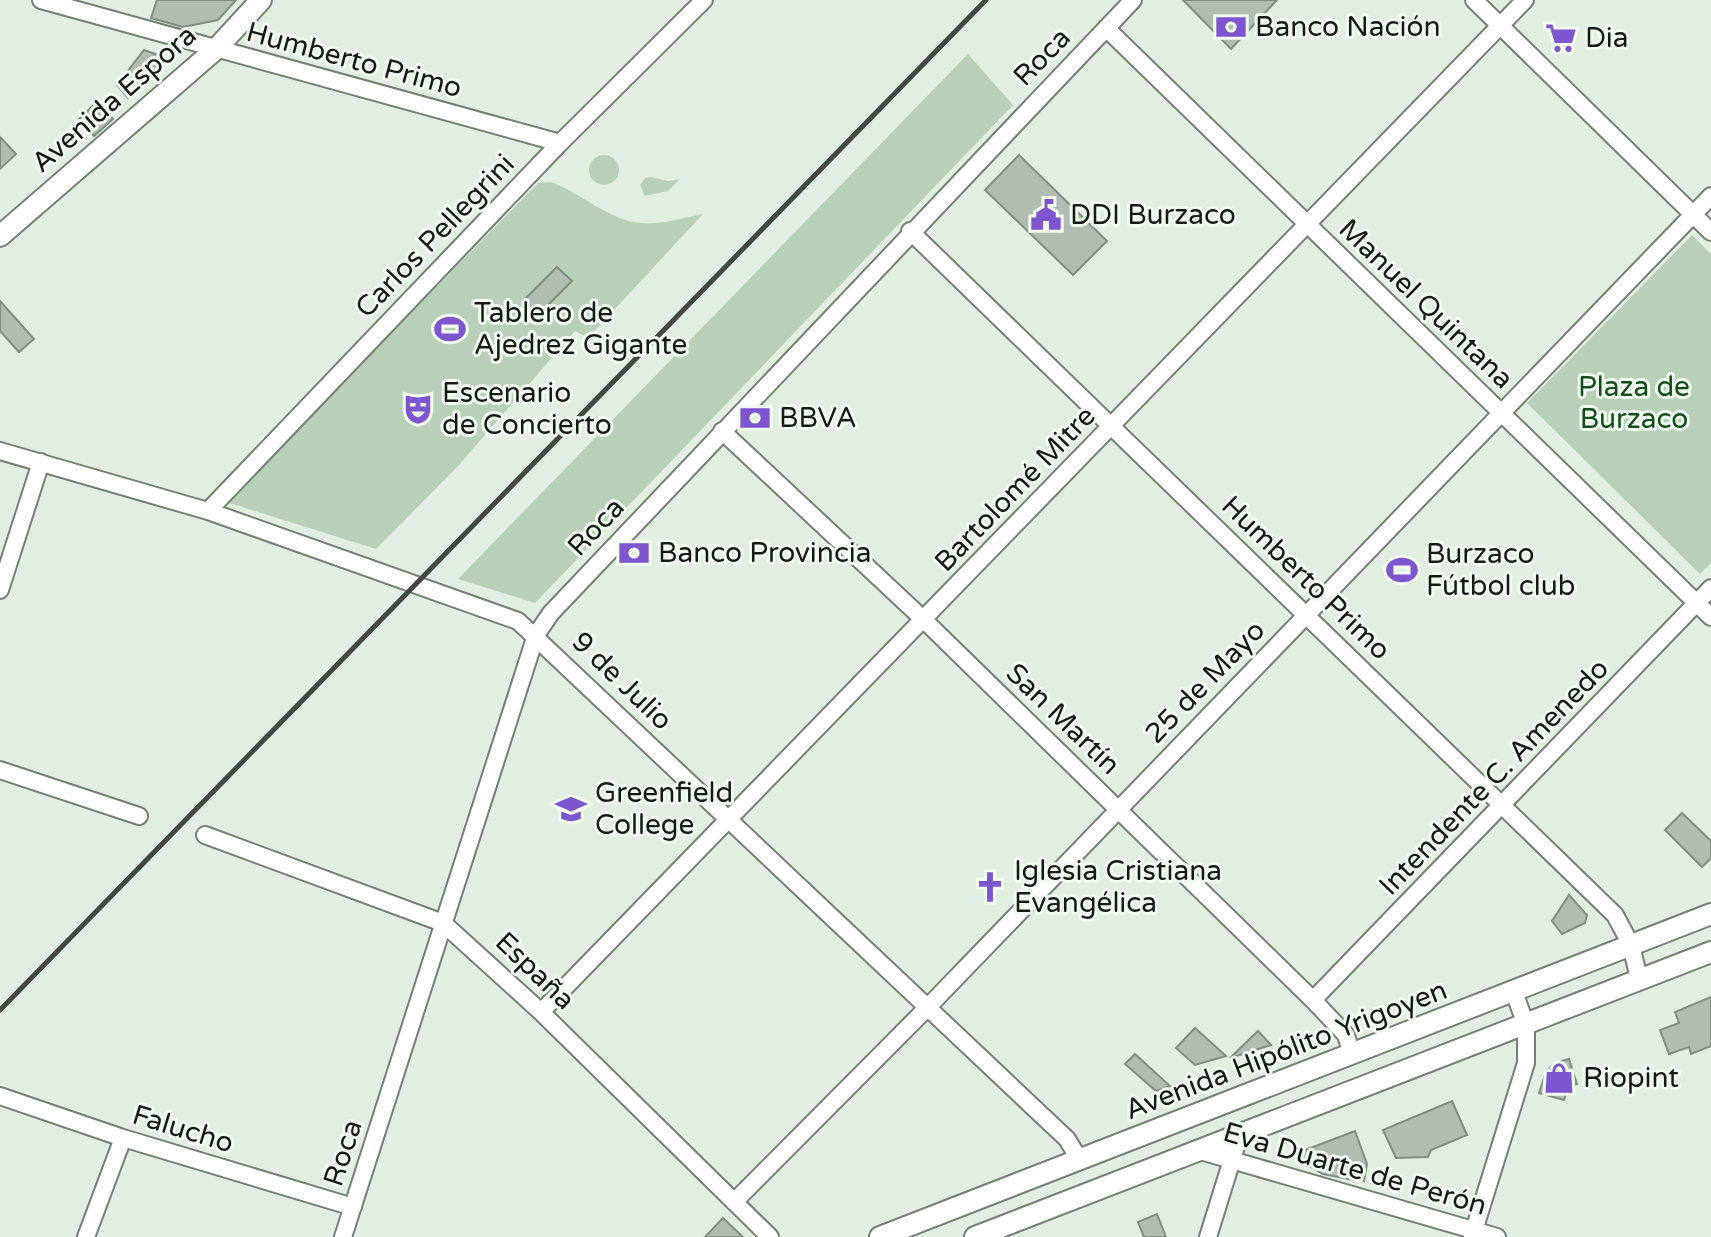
<svg xmlns="http://www.w3.org/2000/svg" width="1711" height="1237" font-family="'Varela Round',sans-serif">
<style>
.green{fill:#b8d0b8}
.building{fill:#b1bdb1;stroke:#828d82;stroke-width:2}
.lines{fill:none;stroke-linecap:round;stroke-linejoin:round}
.minor-casing{stroke:#758075;stroke-width:20}
.major-casing{stroke:#758075;stroke-width:24}
.minor{stroke:#fff;stroke-width:16}
.major{stroke:#fff;stroke-width:20}
.rail{stroke:#434843;stroke-width:5}
.labels{text-anchor:middle;dominant-baseline:central;stroke-width:6;stroke-linejoin:round;paint-order:stroke}
.poi-label{font-size:28px;fill:#161a16;stroke:#effbef;text-anchor:start}
.street-label{font-size:28px;fill:#161a16;stroke:#effbef}
.park-label{font-size:28px;fill:#164c1c;stroke:#effbef}
</style>
<rect width="100%" height="100%" fill="#e2eee2"/>
<!-- green -->
<path class="green" d="M968 54 1013 105 535 603 458 579Z
M589 170a15 15 0 1 1 30 0a15 15 0 1 1-30 0Z
M651 177 668 181 680 179 668 191 645 196 640 185 645 178Z
M550 182C581 192 607 220 641 223 661 225 683 218 703 214L588 338 575 331 459 465 376 549 226 502 538 183Z
M1692 235 1711 254V563L1700 574 1527 403Z"/>
<!-- building -->
<path class="building" d="M157 0H236L218 20 183 27 151 18Z
M1183 0H1277L1231 49Z
M144 50 161 56 164 66 128 98 117 85Z
M97 102 113 119 94 136 79 119Z
M0 137 16 154 0 169Z
M1019 155 1107 241 1073 275 985 190Z
M557 267 572 281 538 315 523 301Z
M0 301 34 339 19 352 0 331Z
M1682 813 1711 841V858L1702 867 1665 830Z
M1569 895 1587 915 1585 923 1562 934 1552 921Z
M1711 997V1046L1691 1054 1689 1047 1669 1054 1660 1030 1679 1023 1675 1012Z
M1195 1028 1226 1056 1195 1065 1176 1048Z
M1258 1031 1271 1045 1230 1058Z
M1135 1054 1170 1086 1156 1091 1125 1064Z
M1569 1059 1577 1084 1568 1087 1564 1100 1539 1093 1546 1072 1555 1063Z
M1452 1101 1467 1135 1431 1150 1428 1157 1396 1158 1383 1130Z
M1355 1131 1367 1164 1364 1181 1356 1176 1354 1180 1323 1174 1292 1155Z
M1157 1214 1166 1237H1144L1138 1222Z
M723 1218 743 1237H705Z"/>
<g class="lines">
<defs>
<path id="minor" d="M41 0 560 143
M1474 0 1711 232
M1106 28 1711 617
M910 231 1615 915 1631 945 1639 979
M722 431 923 619 1313 1000 1346 1035 1352 1055
M0 451 208 511 518 621 1067 1139 1079 1159
M208 511 560 143 704 0
M0 590 41 462
M0 770 139 816
M205 835 443 923 541 1012 770 1237
M1313 1000 1711 588
M541 1012 1525 0
M0 1096 123 1138 353 1207
M1197 1150 1497 1237
M734 1202 926 1009 1711 196
M86 1237 123 1138
M343 1237 536 635 551 613 1133 0
M1208 1237 1240 1134
M1472 1237 1526 1063V1025L1514 992"/>
<path id="major" d="M0 236 216 49 261 0
M880 1237 1711 914
M975 1237 1711 952"/>
</defs>
<!-- minor casing -->
<use href="#minor" class="minor-casing"/>
<!-- major casing -->
<use href="#major" class="major-casing"/>
<!-- minor -->
<use href="#minor" class="minor"/>
<!-- major -->
<use href="#major" class="major"/>
<!-- rail -->
<path class="rail" d="M0 1010 986 0"/>
</g>
<!-- icons -->
<defs>
<symbol id="bank-bare" viewBox="-9 -9 18 18"><path d="M-6-4H6V4H-6ZM0-2.3a2.3 2.3 0 1 0 0 4.6a2.3 2.3 0 1 0 0-4.6Z" fill="#7d55ce" stroke="#effbef" stroke-width="2.5" paint-order="stroke"/></symbol>
<symbol id="supermarket-bare" viewBox="-9 -9 18 18"><path d="M-6-5.5h2.5l.6 2H6L4.5 2H-2.5L-4.4-4H-6ZM-1.5 3.2a1.3 1.3 0 1 0 .1 0ZM3 3.2a1.3 1.3 0 1 0 .1 0Z" fill="#7d55ce" stroke="#effbef" stroke-width="2.5" paint-order="stroke"/></symbol>
<symbol id="civic-bare" viewBox="-9 -9 18 18"><path d="M-.6-6.5H3V-4.5H.6V-3L4-1V1h2V6H-6V1h2V-1L-.6-3ZM-1.2 2.5V6h2.4V2.5Z" fill="#7d55ce" stroke="#effbef" stroke-width="2.5" paint-order="stroke"/></symbol>
<symbol id="stadium-bare" viewBox="-9 -9 18 18"><path d="M0-5a6.5 5 0 1 0 0 10a6.5 5 0 1 0 0-10ZM-3.5-1.8h7v3.6h-7Z" fill="#7d55ce" stroke="#effbef" stroke-width="2.5" paint-order="stroke"/></symbol>
<symbol id="theatre-bare" viewBox="-9 -9 18 18"><path d="M-5-5.5Q0-4 5-5.5V0Q5 5 0 6Q-5 5-5 0ZM-3.3-2.5H-1v1.5H-3.3ZM1-2.5H3.3v1.5H1ZM-2.8 1Q0 5.5 2.8 1Z" fill="#7d55ce" stroke="#effbef" stroke-width="2.5" paint-order="stroke"/></symbol>
<symbol id="school-bare" viewBox="-9 -9 18 18"><path d="M0-5L7-2L0 1L-7-2ZM-4 1L0 2.5L4 1V4Q0 6-4 4Z" fill="#7d55ce" stroke="#effbef" stroke-width="2.5" paint-order="stroke"/></symbol>
<symbol id="church-bare" viewBox="-9 -9 18 18"><path d="M-1.2-6h2.4v3.5h3.3v2.4h-3.3V6h-2.4V-.1h-3.3v-2.4h3.3Z" fill="#7d55ce" stroke="#effbef" stroke-width="2.5" paint-order="stroke"/></symbol>
<symbol id="shop-bare" viewBox="-9 -9 18 18"><path d="M-5-2.5h2.3a2.7 3.5 0 0 1 5.4 0H5L5.5 6h-11ZM-1.5-2.5h3a1.5 2.3 0 0 0-3 0Z" fill="#7d55ce" stroke="#effbef" stroke-width="2.5" paint-order="stroke"/></symbol>
</defs>
<g fill-rule="evenodd">
<use href="#bank-bare" x="1209" y="5" width="44" height="44"/>
<use href="#supermarket-bare" x="1539" y="16" width="44" height="44"/>
<use href="#civic-bare" x="1024" y="193" width="44" height="44"/>
<use href="#stadium-bare" x="428" y="307" width="44" height="44"/>
<use href="#theatre-bare" x="396" y="387" width="44" height="44"/>
<use href="#bank-bare" x="733" y="396" width="44" height="44"/>
<use href="#bank-bare" x="612" y="531" width="44" height="44"/>
<use href="#stadium-bare" x="1380" y="548" width="44" height="44"/>
<use href="#school-bare" x="549" y="787" width="44" height="44"/>
<use href="#church-bare" x="968" y="865" width="44" height="44"/>
<use href="#shop-bare" x="1537" y="1056" width="44" height="44"/>
</g>
<g class="labels">
<!-- poi labels -->
<g class="poi-label">
<text x="1255" y="27">Banco Nación</text>
<text x="1585" y="38">Dia</text>
<text x="1070" y="215">DDI Burzaco</text>
<text x="474" y="313">Tablero de<tspan x="474" dy="32">Ajedrez Gigante</tspan></text>
<text x="442" y="393">Escenario<tspan x="442" dy="32">de Concierto</tspan></text>
<text x="779" y="418">BBVA</text>
<text x="658" y="553">Banco Provincia</text>
<text x="1426" y="554">Burzaco<tspan x="1426" dy="32">Fútbol club</tspan></text>
<text x="595" y="793">Greenfield<tspan x="595" dy="32">College</tspan></text>
<text x="1014" y="871">Iglesia Cristiana<tspan x="1014" dy="32">Evangélica</tspan></text>
<text x="1583" y="1078">Riopint</text>
</g>
<!-- street labels -->
<g class="street-label">
<text transform="translate(1042 57) rotate(-46)">Roca</text>
<text transform="translate(354 60) rotate(15)">Humberto Primo</text>
<text transform="translate(114 99) rotate(-41)">Avenida Espora</text>
<text transform="translate(435 236) rotate(-46)">Carlos Pellegrini</text>
<text transform="translate(1426 304) rotate(44)">Manuel Quintana</text>
<text transform="translate(1015 489) rotate(-46)">Bartolomé Mitre</text>
<text transform="translate(596 527) rotate(-47)">Roca</text>
<text transform="translate(1306 578) rotate(44)">Humberto Primo</text>
<text transform="translate(622 681) rotate(44)">9 de Julio</text>
<text transform="translate(1205 682) rotate(-46)">25 de Mayo</text>
<text transform="translate(1063 719) rotate(44)">San Martín</text>
<text transform="translate(1494 777) rotate(-46)">Intendente C. Amenedo</text>
<text transform="translate(535 971) rotate(44)">España</text>
<text transform="translate(1286 1050) rotate(-21)">Avenida Hipólito Yrigoyen</text>
<text transform="translate(183 1129) rotate(17)">Falucho</text>
<text transform="translate(343 1153) rotate(-72)">Roca</text>
<text transform="translate(1355 1169) rotate(16)">Eva Duarte de Perón</text>
</g>
<!-- park labels -->
<g class="park-label">
<text x="1634" y="387">Plaza de<tspan x="1634" dy="32">Burzaco</tspan></text>
</g>
</g>
</svg>
